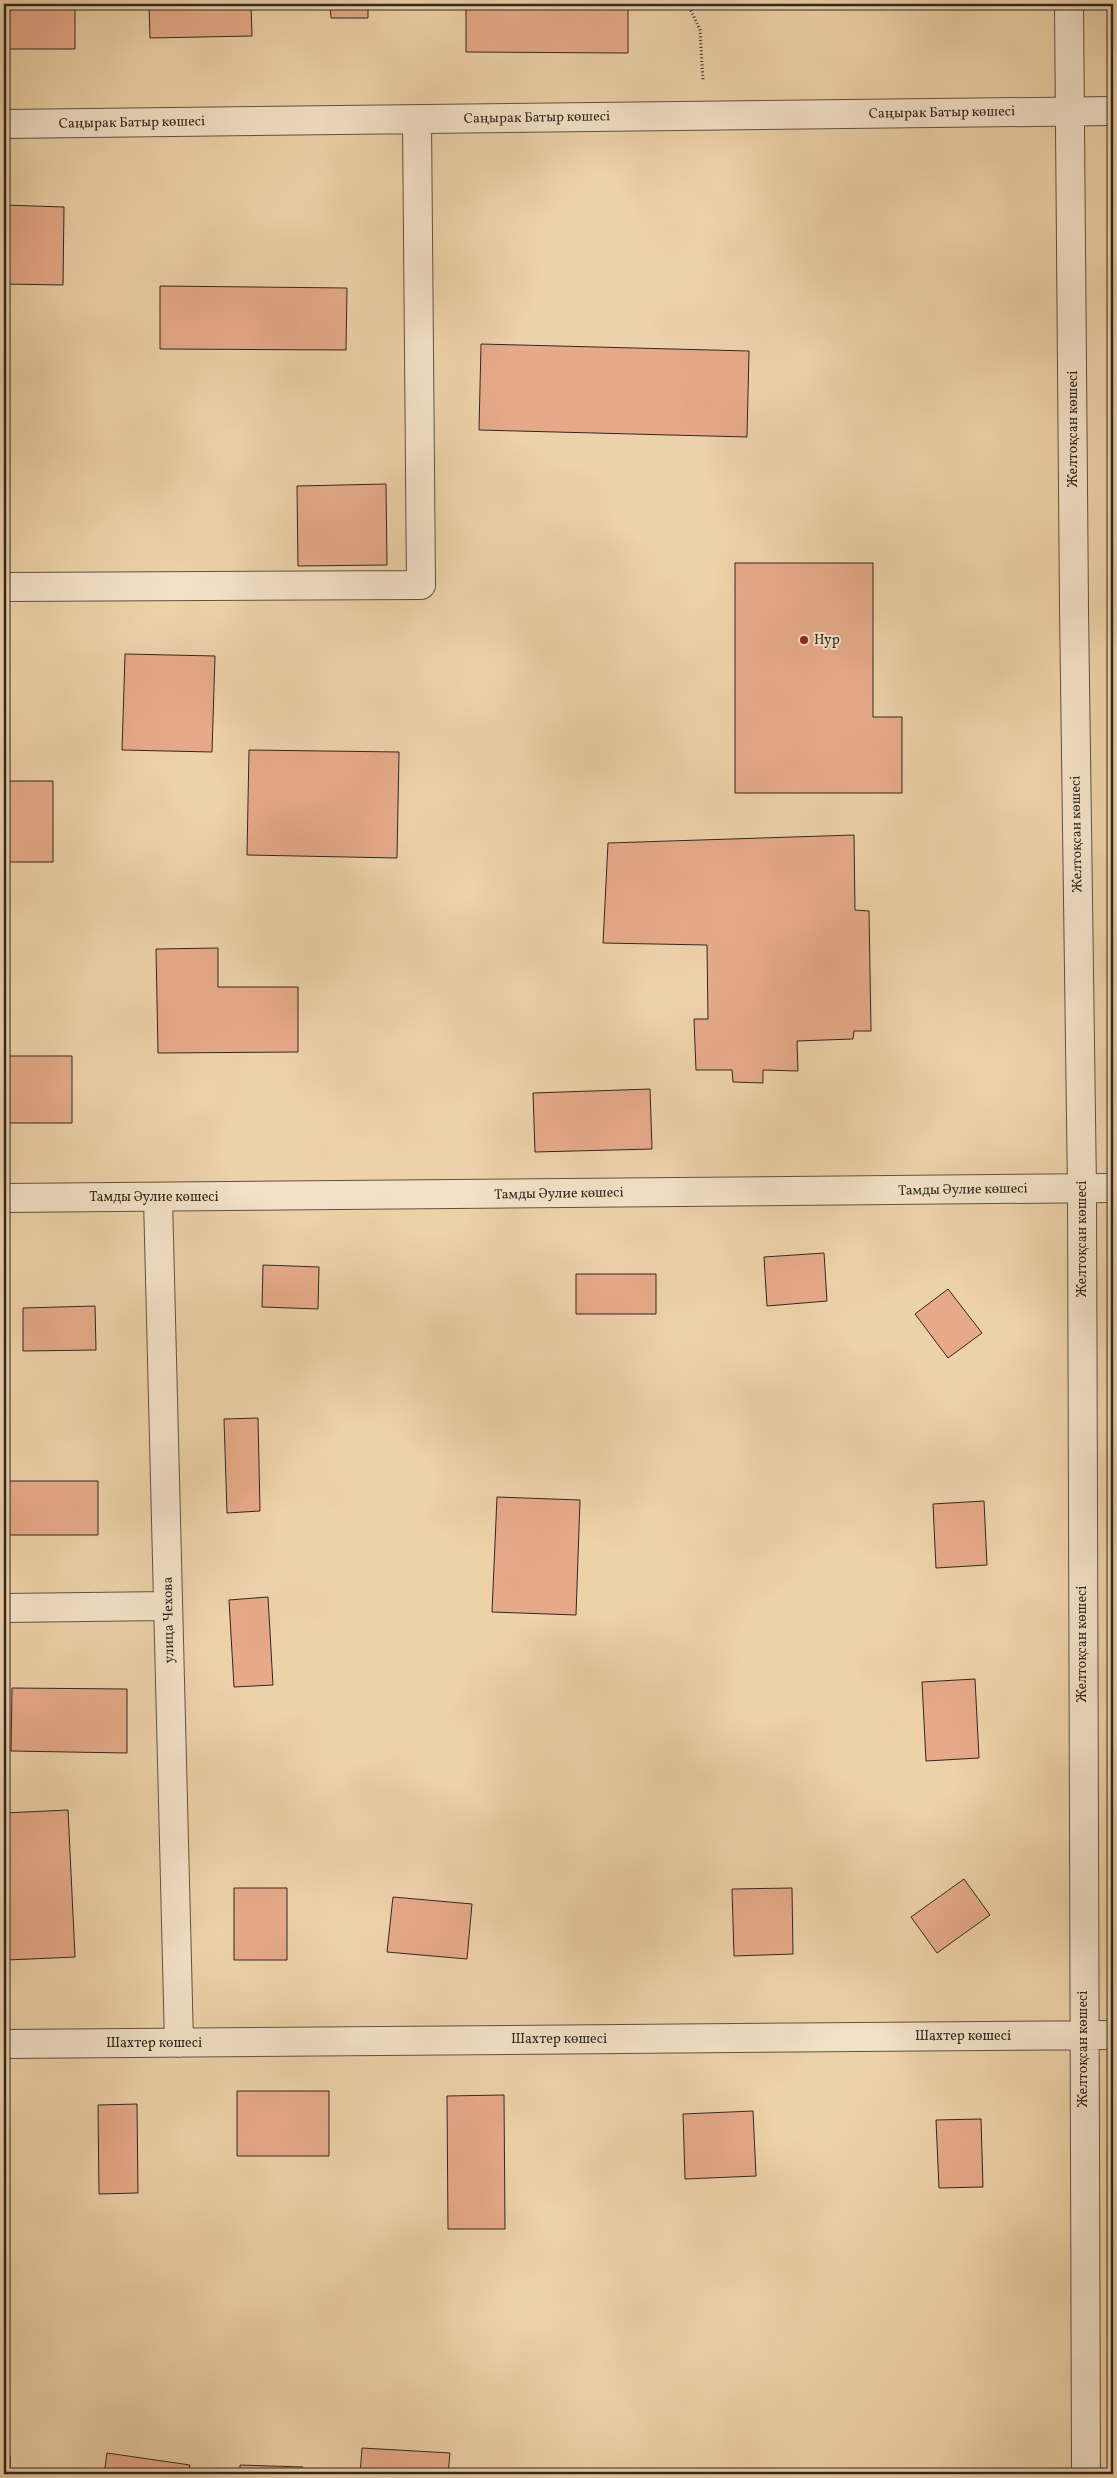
<svg xmlns="http://www.w3.org/2000/svg" width="1117" height="2478" font-family="Vollkorn,serif">
<style>
.building{fill:#e6aa8a;stroke:#31281f}
.lines{fill:none;stroke-linecap:round;stroke-linejoin:round}
.minor-casing{stroke:#605242;stroke-width:30}
.tertiary-casing{stroke:#605242;stroke-width:30}
.path{stroke:#31281f;stroke-width:3;stroke-dasharray:1 2.5;stroke-linecap:butt}
.minor{stroke:#f3e1c7;stroke-width:28}
.tertiary{stroke:#f3e1c7;stroke-width:28}
.poi-dot{fill:#8f2418;stroke:#f3e1c7;stroke-width:2}
.labels{text-anchor:middle;dominant-baseline:central;stroke-width:4;stroke-linejoin:round;paint-order:stroke}
.street-label{font-size:14px;fill:#31281f;stroke:#f3e1c7}
.poi-label{font-size:14px;fill:#31281f;stroke:#f3e1c7;text-anchor:start}
</style>
<rect width="100%" height="100%" fill="#edd1a9"/>
<filter id="stains"><feTurbulence type="fractalNoise" baseFrequency=".004" numOctaves="4"/><feColorMatrix values="0 0 0 0 .2 0 0 0 0 .09 0 0 0 0 .02 0 0 0 .5 -.17"/></filter>
<radialGradient id="worn" r=".72"><stop offset=".6" stop-color="#630" stop-opacity="0"/><stop offset="1" stop-color="#630" stop-opacity=".3"/></radialGradient>
<!-- building -->
<path class="building" d="M4 4H75V49H4Z
M149 4H251L252 36 150 38Z
M330 4H368V18H331Z
M466 8 628 9V53L466 52Z
M4 205 64 207 63 285 4 284Z
M160 286 347 288 346 350 160 349Z
M481 344 749 351 747 437 479 430Z
M386 484 387 565 298 566 297 486Z
M735 563H873V717H902V793H735Z
M125 654 215 656 212 752 122 750Z
M249 750 399 752 397 858 247 855Z
M4 781H53V862H4Z
M854 835 855 910 869 911 871 1031H854L853 1039 797 1041 798 1071 763 1070V1083L733 1082 732 1070H696L694 1019H708L707 945 603 943 608 843Z
M218 948V987H298V1052L158 1053 156 949Z
M4 1056H72V1123H4Z
M650 1089 652 1149 535 1152 533 1093Z
M824 1253 827 1301 767 1306 764 1257Z
M263 1265 319 1267 318 1309 262 1307Z
M576 1274H656V1314H576Z
M948 1289 982 1333 948 1358 915 1314Z
M95 1306 96 1350 23 1351V1308Z
M258 1418 260 1511 227 1513 224 1419Z
M7 1481H98V1535H6Z
M497 1497 580 1500 576 1615 492 1612Z
M984 1501 987 1565 936 1568 933 1504Z
M268 1597 273 1685 234 1687 229 1600Z
M975 1679 979 1758 926 1761 922 1682Z
M12 1688 127 1689V1753L11 1751Z
M68 1810 75 1957 7 1960 4 1813Z
M964 1879 990 1915 937 1953 911 1917Z
M234 1888H287V1960H234Z
M792 1888 793 1954 734 1956 732 1889Z
M393 1897 472 1904 467 1959 387 1952Z
M237 2091H329V2156H237Z
M504 2095 505 2229H448L447 2096Z
M137 2104 138 2193 99 2194 98 2105Z
M753 2111 756 2176 685 2179 683 2114Z
M981 2119 983 2187 939 2188 936 2120Z
M362 2448 450 2453 448 2474H360Z
M107 2453 190 2465 188 2474H104Z
M4 2456H10V2474H4Z
M240 2465 303 2467V2474H240Z"/>
<g class="lines">
<defs>
<path id="minor" d="M1069 4 1074 608 1082 1189 1086 2474
M4 124 1113 111
M4 587 421 585 417 120
M158 1198 179 2043
M4 1608 168 1606
M4 2044 1113 2035"/>
<path id="tertiary" d="M4 1198 1113 1188"/>
</defs>
<!-- minor casing -->
<use href="#minor" class="minor-casing"/>
<!-- tertiary casing -->
<use href="#tertiary" class="tertiary-casing"/>
<!-- path -->
<path class="path" d="M688 4 700 30 703 81"/>
<!-- minor -->
<use href="#minor" class="minor"/>
<!-- tertiary -->
<use href="#tertiary" class="tertiary"/>
</g>
<!-- markers -->
<circle class="poi-dot" cx="804" cy="640" r="5"/>
<g class="labels">
<!-- street labels -->
<g class="street-label">
<text transform="translate(942 113) rotate(-1)">Саңырак Батыр көшесі</text>
<text transform="translate(537 118) rotate(-1)">Саңырак Батыр көшесі</text>
<text transform="translate(132 123) rotate(-1)">Саңырак Батыр көшесі</text>
<text transform="translate(1073 429) rotate(-90)">Желтоқсан көшесі</text>
<text transform="translate(1077 834) rotate(-91)">Желтоқсан көшесі</text>
<text transform="translate(963 1190) rotate(-1)">Тамды Әулие көшесі</text>
<text transform="translate(559 1194) rotate(-1)">Тамды Әулие көшесі</text>
<text x="154" y="1197">Тамды Әулие көшесі</text>
<text transform="translate(1082 1239) rotate(-90)">Желтоқсан көшесі</text>
<text transform="translate(169 1620) rotate(-91)">улица Чехова</text>
<text transform="translate(1082 1644) rotate(-90)">Желтоқсан көшесі</text>
<text x="963" y="2036">Шахтер көшесі</text>
<text x="559" y="2039">Шахтер көшесі</text>
<text x="154" y="2043">Шахтер көшесі</text>
<text transform="translate(1083 2049) rotate(-90)">Желтоқсан көшесі</text>
</g>
<!-- poi labels -->
<g class="poi-label">
<text x="814" y="640">Нур</text>
</g>
</g>
<!-- margin -->
<rect width="1117" height="2478" fill="none" stroke="#edd1a9" stroke-width="20"/>
<rect x="5" y="5" width="1107" height="2468" fill="none" stroke="#31281f" stroke-width="2.5"/>
<rect x="10" y="10" width="1097" height="2458" fill="none" stroke="#31281f"/>
<rect width="100%" height="100%" filter="url(#stains)"/>
<rect width="100%" height="100%" fill="url(#worn)"/>
</svg>
